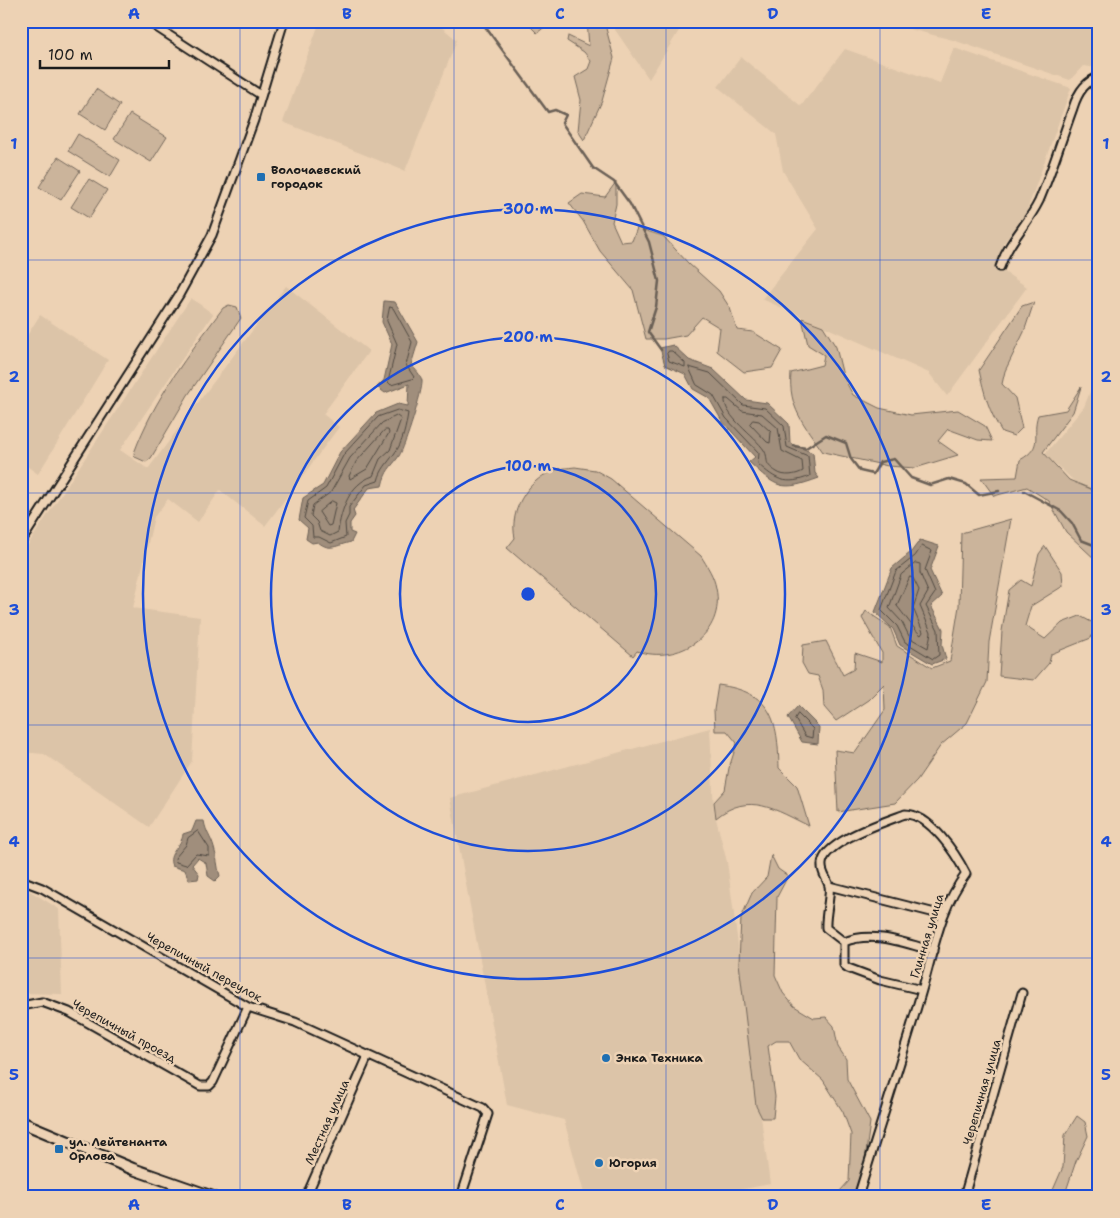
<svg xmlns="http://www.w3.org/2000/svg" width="1120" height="1218" font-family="'Shantell Sans',sans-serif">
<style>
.built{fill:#dcc4a8}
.green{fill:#cbb49b;stroke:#74685c}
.water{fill:#a08e7c;stroke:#6b6056}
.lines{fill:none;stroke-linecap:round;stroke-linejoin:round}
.shore{stroke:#514a42;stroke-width:1}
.stream{stroke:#6b6056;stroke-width:2.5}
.street-casing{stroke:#1c1c1c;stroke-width:11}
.secondary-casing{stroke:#1c1c1c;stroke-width:14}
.street{stroke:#edd2b4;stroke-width:7}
.secondary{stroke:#edd2b4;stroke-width:10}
.grid{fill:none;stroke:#1d4ed8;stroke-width:1;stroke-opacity:0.55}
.ring{fill:none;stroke:#1d4ed8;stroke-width:2.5}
.poi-dot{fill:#1f6fb2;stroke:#edd2b4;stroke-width:2}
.labels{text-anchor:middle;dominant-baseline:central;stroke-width:5;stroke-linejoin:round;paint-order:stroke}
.poi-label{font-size:12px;font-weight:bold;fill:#1c1c1c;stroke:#edd2b4;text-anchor:start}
.street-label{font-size:12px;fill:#1c1c1c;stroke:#edd2b4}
.centre{fill:#1d4ed8;stroke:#edd2b4;stroke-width:2.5}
.ring-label{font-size:15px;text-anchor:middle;font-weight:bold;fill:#1d4ed8;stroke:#edd2b4;stroke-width:5;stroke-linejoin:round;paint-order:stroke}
.neatline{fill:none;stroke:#1d4ed8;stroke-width:2}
.grid-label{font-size:16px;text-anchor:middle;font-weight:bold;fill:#1d4ed8}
</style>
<rect width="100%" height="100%" fill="#edd2b4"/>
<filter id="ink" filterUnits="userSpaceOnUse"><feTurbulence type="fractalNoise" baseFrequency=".02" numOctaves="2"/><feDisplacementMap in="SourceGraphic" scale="10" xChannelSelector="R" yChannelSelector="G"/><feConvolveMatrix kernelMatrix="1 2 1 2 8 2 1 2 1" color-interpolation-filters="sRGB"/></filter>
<g filter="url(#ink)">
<!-- built -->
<path class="built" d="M320 21H434L457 40 405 171 283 122Z
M609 21H685L649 79Z
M878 21H1099V68L1083 66 1070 80 953 40Z
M954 48 1071 88 1026 213 1003 244V271L1027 287 947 396 929 373 762 299 818 229 783 171 776 134 718 87 741 57 801 106 845 49 940 83Z
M286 286 369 351 323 414 339 427 265 526 220 490 198 522 168 499 154 517 133 608 200 617 192 761 149 827 44 754 21 752V559L27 546 191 298 213 314 120 450 148 469Z
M40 315 108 360 38 474 21 462V345Z
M1099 369V493L1075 482 1045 454 1084 407Z
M710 728 714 811 727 862 770 1184 702 1197H585L564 1120 507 1105 450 798Z
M21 891H30L59 909 62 994 21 993Z"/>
<!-- green -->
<path class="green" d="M525 21H552L537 33Z
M587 21H604L614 58 602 101 584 140 578 131 581 100 575 77 588 69 591 61 584 52 567 41 568 36 589 46Z
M96 89 120 105 105 130 80 114Z
M130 114 167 137 151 162 114 139Z
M78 134 120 160 110 177 68 151Z
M58 157 80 171 61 200 39 187Z
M89 179 107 190 89 218 71 207Z
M616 182V204L612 222 621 242 632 241 637 228 663 236 689 264 719 291 730 308 737 330 753 332 782 350 772 368 744 372 717 351 720 328 702 317 686 335 664 339H646L633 290 600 251 583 221 569 203 582 194 605 197Z
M1034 302 1024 332 1005 371 1002 384 1015 398 1022 428 1014 436 1002 432C989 412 984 393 979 370L1022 306Z
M229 305 237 307 241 318 188 395 151 458 146 462 135 457 134 453C154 399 188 355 223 308Z
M802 318 823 326 836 347 843 376 853 395 879 408 911 415 958 410 985 426 992 441 978 440 948 429 938 441 958 455 915 468 888 466 823 452C804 424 788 408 791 373L822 365 824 355 808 345Z
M1081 387 1073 412 1043 452 1069 480 1091 489 1099 499 1098 562 1066 532 1049 501 1027 487 994 496 981 478 1017 477 1020 460C1045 446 1031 435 1038 415L1066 410Z
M575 467 595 470 611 479 701 556C707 566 714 576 716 588 726 634 679 665 637 651L633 656 507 548 515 538C509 512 526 482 552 471 559 468 568 468 575 467Z
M1011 519 989 642 987 682 967 723 941 745 917 780 895 803 838 812 835 750 855 753 885 710 884 684 868 700 836 721 824 707 823 690 818 676 808 674 802 663 803 645 826 641 843 675 854 669 855 653 882 662V653L862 618 866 611 890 627 897 646 932 668 950 661 959 606 961 533Z
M1045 546 1062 572 1063 586 1031 606 1025 626 1045 639 1062 623 1080 616 1097 625 1091 638 1051 654 1049 663 1034 680 999 676 1002 631 1009 590 1021 580 1031 586 1039 554Z
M718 685C772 692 778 719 779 768L797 786 809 826C776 810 749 791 716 818L714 802 725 790 729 768 737 743 727 731H715L714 710Z
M771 855 778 869 788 876 777 897 775 975 783 993 794 1006 814 1018 826 1017 834 1026 838 1047 846 1059 847 1079 870 1122 864 1168 856 1197H841L840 1191 849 1181 851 1134 843 1112 823 1080 799 1059 789 1041H776L768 1046 775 1097 773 1118H762L756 1106 739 963 741 918 752 893 767 877Z
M1077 1116 1085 1122 1088 1136 1076 1161 1064 1197H1050L1063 1167 1065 1135Z"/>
<!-- water -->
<path class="water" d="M384 301 395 302 418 342 411 365C415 369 421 375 422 381 423 390 405 447 399 456 390 469 386 469 382 486L369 488 353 510 355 516 350 523V532L355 534 351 542C337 545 330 552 318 542L312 543 306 539 308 528 299 520 303 498 323 485 340 452 376 413 398 404 408 406 409 384 385 393 377 387 384 380 392 344 382 322Z
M673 345 689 360 713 369 746 400 767 403 789 424 790 443 813 453 815 473 819 478C781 492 777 488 749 462L755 457 722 421 709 398 693 389 685 374 665 365 660 348Z
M920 540 939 546 930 570 942 596 931 606 943 629 942 645 946 659 932 664 900 645 893 629 875 612 892 568 911 552Z
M798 706 819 727 818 744 802 742 788 717Z
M196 821H204C206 833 211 837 214 848 217 857 217 866 220 876L215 881 208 876 206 863 198 858 192 865 199 874 198 879 189 880 185 870 172 866C166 853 182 847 183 834L192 831Z"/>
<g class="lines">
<!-- shore -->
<path class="shore" d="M390 307 393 308 412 342 406 365 414 377 412 379 391 385 388 382 397 344 387 321Z
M669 351H672L685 363V367L669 361 667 354Z
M689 367 710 373 743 405 765 408 784 426 787 447 808 456 810 476C786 486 776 480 758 464L759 453 726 418 713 395 697 385Z
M725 399H728L742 411 762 414 778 428 782 451 802 461 803 471C796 475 784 477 777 472 762 463 770 460 764 450 755 436 723 416 725 399Z
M398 410 408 413C406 426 403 443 394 454 387 464 381 469 378 481L366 485 349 507V515L345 523 346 537 331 543 319 537H313L312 526 304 518 308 501 326 488 344 454 378 417Z
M397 416 401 419 390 450 380 459 373 476C349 484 341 510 338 532L330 536 320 531 317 522 311 516 313 505 331 492 350 458 382 423Z
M753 420 759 421 771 432 770 443 767 442 750 424Z
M385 430H388L389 433 367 469 350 479 349 476 356 462Z
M332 501 336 503 331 525 328 526 319 512Z
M922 546 932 551 925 570 935 593 926 606 938 630 939 655 933 659 905 642 897 626 881 610 896 571 915 556Z
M916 563 920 564V573L928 592 920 606 931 632 928 648 910 638 902 622 889 608 901 575Z
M910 577 913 578 919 590 913 608 923 632 921 635C917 633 902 612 897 606Z
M798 714 813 729 812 738 805 736 795 719Z
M198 831 209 848V856L196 854 186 865 176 862 175 858 186 845 188 838Z"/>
<!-- stream -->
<path class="stream" d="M481 21 548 112 555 110 566 115 562 123 593 168 614 182 630 204 649 242 659 281 656 307 648 332 661 350
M794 446 806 448 826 435 846 443 851 459 860 471 873 474 880 462 894 459 911 478 930 485 949 479 966 484 979 495 999 491
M1024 491 1061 511 1072 523 1081 540 1099 547"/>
<defs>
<path id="street" d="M147 21 261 95
M1000 267C1008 242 1028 224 1039 201 1052 171 1062 138 1073 108 1077 95 1085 81 1099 77
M21 542 179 295 212 235 254 120 284 21
M21 880 42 888 248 1007 295 1022 483 1108 488 1114 461 1197
M829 886 943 915
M844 942C872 930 905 943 933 951
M21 1006 42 1002 69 1012 200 1086H209L213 1082 248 1007
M306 1197 368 1056
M858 1197C879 1128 902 1059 922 990 934 950 940 908 966 874 956 854 930 814 905 814 885 822 824 841 822 864 821 873 827 878 829 886 831 896 825 915 826 928L844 942V965L848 968 880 980 922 990
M964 1197 1022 993"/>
<path id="secondary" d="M21 1122 133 1169 213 1197"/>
</defs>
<!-- street casing -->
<use href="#street" class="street-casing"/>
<!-- secondary casing -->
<use href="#secondary" class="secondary-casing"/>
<!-- street -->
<use href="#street" class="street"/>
<!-- secondary -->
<use href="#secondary" class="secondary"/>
</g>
</g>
<!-- grid -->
<path class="grid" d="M240 21V1197M454 21V1197M666 21V1197M880 21V1197M21 260H1099M21 493H1099M21 725H1099M21 958H1099"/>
<!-- distance rings -->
<g class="ring">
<circle cx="528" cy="594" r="128"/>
<circle cx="528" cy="594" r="257"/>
<circle cx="528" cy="594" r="385"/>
</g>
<!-- markers -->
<g class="poi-dot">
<rect x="256" y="172" width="10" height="10" rx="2.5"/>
<circle cx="606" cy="1058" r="5"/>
<rect x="54" y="1144" width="10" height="10" rx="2.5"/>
<circle cx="599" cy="1163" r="5"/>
</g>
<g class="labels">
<!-- poi labels -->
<g class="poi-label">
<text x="271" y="170">Волочаевский<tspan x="271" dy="14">городок</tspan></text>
<text x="616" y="1058">Энка Техника</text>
<text x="69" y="1142">ул. Лейтенанта<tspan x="69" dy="14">Орлова</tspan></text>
<text x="609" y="1163">Югория</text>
</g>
<!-- street labels -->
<g class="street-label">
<text transform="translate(927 936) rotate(-73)">Глинная улица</text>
<text transform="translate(204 967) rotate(29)">Черепичный переулок</text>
<text transform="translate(124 1031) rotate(29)">Черепичный проезд</text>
<text transform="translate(982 1092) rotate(-74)">Черепичная улица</text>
<text transform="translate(327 1122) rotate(-66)">Местная улица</text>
</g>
</g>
<circle cx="528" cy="594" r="8" class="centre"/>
<g class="ring-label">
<text x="528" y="214">300 m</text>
<text x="528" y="342">200 m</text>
<text x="528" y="471">100 m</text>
</g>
<!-- margin -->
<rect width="1120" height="1218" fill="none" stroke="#edd2b4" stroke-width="55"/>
<!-- scale -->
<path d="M40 60v8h129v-8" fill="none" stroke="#1c1c1c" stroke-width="2.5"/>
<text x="48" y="60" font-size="15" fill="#1c1c1c" stroke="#edd2b4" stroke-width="4" paint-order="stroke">100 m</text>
<rect x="28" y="28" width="1064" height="1162" class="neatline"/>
<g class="grid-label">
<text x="134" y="19">A</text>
<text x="347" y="19">B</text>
<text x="560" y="19">C</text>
<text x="773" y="19">D</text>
<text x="986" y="19">E</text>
<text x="14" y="149">1</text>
<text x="1106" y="149">1</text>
<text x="14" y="382">2</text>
<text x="1106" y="382">2</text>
<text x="14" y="615">3</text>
<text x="1106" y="615">3</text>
<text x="14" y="847">4</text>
<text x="1106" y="847">4</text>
<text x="14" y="1080">5</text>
<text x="1106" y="1080">5</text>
<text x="134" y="1210">A</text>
<text x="347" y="1210">B</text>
<text x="560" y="1210">C</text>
<text x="773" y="1210">D</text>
<text x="986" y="1210">E</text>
</g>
</svg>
